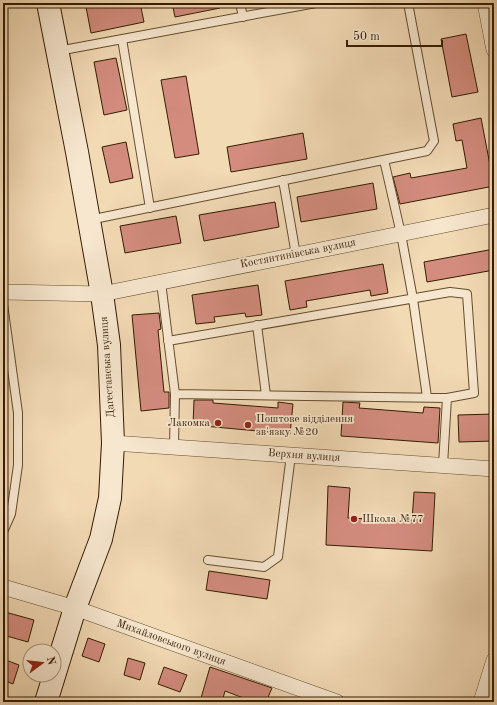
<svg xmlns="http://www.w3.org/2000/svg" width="497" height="705" font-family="'Old Standard TT',serif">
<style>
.building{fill:#d38c7e;stroke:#341c00}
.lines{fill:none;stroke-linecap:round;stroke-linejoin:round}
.lane-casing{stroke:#644c2d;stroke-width:10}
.street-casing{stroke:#644c2d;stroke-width:16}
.secondary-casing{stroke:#341c00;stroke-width:24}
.lane{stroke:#f7e7cf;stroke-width:8}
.street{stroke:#f7e7cf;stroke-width:15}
.secondary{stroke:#f7e7cf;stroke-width:22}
.poi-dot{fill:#8f2418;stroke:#f7e7cf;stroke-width:1.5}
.labels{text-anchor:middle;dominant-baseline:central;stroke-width:3.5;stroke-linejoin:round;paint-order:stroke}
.street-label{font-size:11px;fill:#341c00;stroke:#f7e7cf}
.poi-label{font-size:11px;fill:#341c00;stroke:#f7e7cf;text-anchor:start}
</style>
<rect width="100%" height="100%" fill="#f2dab5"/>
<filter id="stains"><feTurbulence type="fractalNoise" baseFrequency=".005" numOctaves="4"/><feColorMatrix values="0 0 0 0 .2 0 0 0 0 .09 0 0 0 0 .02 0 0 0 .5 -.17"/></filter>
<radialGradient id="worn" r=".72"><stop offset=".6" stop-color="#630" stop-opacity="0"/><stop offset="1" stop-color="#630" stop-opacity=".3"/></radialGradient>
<!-- building -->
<path class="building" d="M105 3H140L144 22 91 33 86 7Z
M172 3H220V8L175 17Z
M466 34 478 92 452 97 441 39Z
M116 58 127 110 104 115 94 62Z
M186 76 199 154 175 158 161 80Z
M481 118 494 186 400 204 393 177 410 173 411 178 467 168 462 140 456 141 453 124Z
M303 133 307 159 231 172 227 147Z
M126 142 133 178 110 183 102 147Z
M373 183 377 209 301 222 297 197Z
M275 202 279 227 204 241 199 215Z
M176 216 181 243 125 253 120 226Z
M494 249V270L427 282 424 262Z
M383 264 388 293 371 296 370 290 306 301 307 307 290 310 285 281Z
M258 285 262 315 246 317 245 313 214 317 215 322 196 324 192 295Z
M159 313 161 329 158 330 164 392H169V408L141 411 132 315Z
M194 400H213V403L278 408V402L293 404 290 434 193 425Z
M343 402 360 403 359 408 423 413 424 407 440 408 438 443 341 436Z
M494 414V441L459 442 458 415Z
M328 486 350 488 348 518 412 521 414 492 435 493 432 551 326 545Z
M209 571 270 580 267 599 206 590Z
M5 612 34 620 28 642 3 635V619Z
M88 638 105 644 99 662 82 656Z
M128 658 145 663 140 680 124 675Z
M3 659 19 665 13 684 3 680Z
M164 667 187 675 180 692 158 684Z
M210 667 272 688 266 702H254L225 691 222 702H215L201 698Z"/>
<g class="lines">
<defs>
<path id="lane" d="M240 3 243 17
M122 39 150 208
M58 51 316 3
M384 160 401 234 413 299 427 397
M283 180 296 255
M89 220 427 151 434 141 408 3
M161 282 175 394 174 447
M3 304 18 413V465L11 514 3 532
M257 325 266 395
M168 341 450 292 467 294 474 393 447 398 175 394
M443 465 447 398
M208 560 264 567 278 557 291 455"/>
<path id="street" d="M485 3 494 50
M3 292 102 294 494 215
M113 443 494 469
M3 587 75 608 337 702
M481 702 494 660"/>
<path id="secondary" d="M46 702 75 608 101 539 110 498 113 443 109 345 102 294 77 152 48 3"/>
</defs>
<!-- lane casing -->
<use href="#lane" class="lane-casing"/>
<!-- street casing -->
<use href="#street" class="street-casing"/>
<!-- secondary casing -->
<use href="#secondary" class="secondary-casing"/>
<!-- lane -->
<use href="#lane" class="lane"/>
<!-- street -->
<use href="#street" class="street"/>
<!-- secondary -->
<use href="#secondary" class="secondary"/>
</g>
<!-- markers -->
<g class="poi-dot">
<circle cx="218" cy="423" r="4"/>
<circle cx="248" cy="425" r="4"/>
<circle cx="354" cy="519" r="4"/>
</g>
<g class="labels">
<!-- street labels -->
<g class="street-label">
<text transform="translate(298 254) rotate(-11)">Костянтинівська вулиця</text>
<text transform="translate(108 367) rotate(-94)">Дагестанська вулиця</text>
<text transform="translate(304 456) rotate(4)">Верхня вулиця</text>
<text transform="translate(171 643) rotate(20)">Михайловського вулиця</text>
</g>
<!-- poi labels -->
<g class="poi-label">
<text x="256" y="419">Поштове відділення<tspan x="256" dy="13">зв'язку №20</tspan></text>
<text x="210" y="423" text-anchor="end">Лакомка</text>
<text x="362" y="519">Школа №77</text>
</g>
</g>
<!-- margin -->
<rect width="497" height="705" fill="none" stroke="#f2dab5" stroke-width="16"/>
<rect x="4" y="4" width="489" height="697" fill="none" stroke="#341c00" stroke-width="2"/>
<rect x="8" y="8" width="481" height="689" fill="none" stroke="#341c00"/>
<!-- north arrow -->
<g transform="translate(42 663) rotate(75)"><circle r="19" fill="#f7e7cf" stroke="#a9967c"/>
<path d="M0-3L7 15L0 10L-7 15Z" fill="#8f2418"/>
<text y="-6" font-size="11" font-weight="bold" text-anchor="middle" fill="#341c00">N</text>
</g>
<!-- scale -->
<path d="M347 40v6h95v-6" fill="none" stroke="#341c00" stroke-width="2"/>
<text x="353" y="40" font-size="12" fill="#341c00" stroke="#f7e7cf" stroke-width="3" paint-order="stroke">50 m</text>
<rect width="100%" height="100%" filter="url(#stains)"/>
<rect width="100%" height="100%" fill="url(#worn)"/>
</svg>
